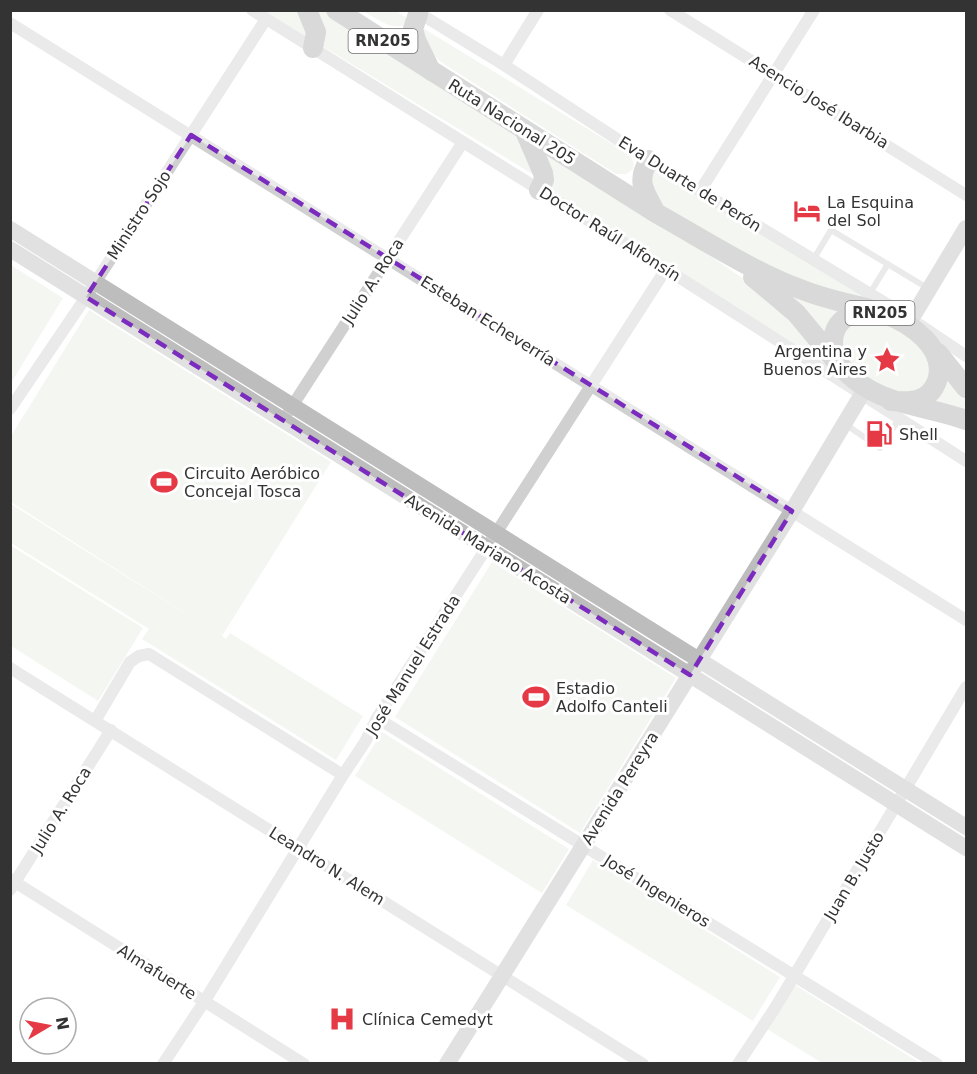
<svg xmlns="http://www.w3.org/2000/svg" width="977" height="1074" font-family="'DejaVu Sans',sans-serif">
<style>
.green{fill:#e6ecdf}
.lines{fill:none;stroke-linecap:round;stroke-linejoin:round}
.lane{stroke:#d0d0d0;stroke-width:6}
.street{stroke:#d0d0d0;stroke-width:12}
.secondary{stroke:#bdbdbd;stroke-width:16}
.primary{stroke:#ababab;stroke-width:20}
.marked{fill:none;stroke:#7b2cbf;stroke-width:4.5;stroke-dasharray:12 8;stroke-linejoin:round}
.labels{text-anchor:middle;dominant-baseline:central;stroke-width:6;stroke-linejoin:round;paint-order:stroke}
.shield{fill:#fff;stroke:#707070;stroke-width:1.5}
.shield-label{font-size:15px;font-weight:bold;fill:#333}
.street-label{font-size:16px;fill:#333;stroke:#fff}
.poi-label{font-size:16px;fill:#333;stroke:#fff;text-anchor:start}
</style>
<rect width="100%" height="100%" fill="#fff"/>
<!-- green -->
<path class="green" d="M260 11H303L310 41Z
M313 11H324L517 131 539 178 322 46Z
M363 11H396L407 18V24C392 32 376 18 363 11Z
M421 27 624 151C631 156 635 160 633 169L626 174H616L441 62 427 48Z
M539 147 715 259 755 287 784 312 839 375 546 189Z
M648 167 887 309 793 283 666 209 652 189Z
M11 265 63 298 11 383Z
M760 273 855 308 829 342Z
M89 310 331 462 222 636 226 639 230 633 363 716 336 760 142 639 149 629 11 543V504L205 626 11 502V436Z
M865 314 893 322 931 354 930 385 905 398 855 374 839 342 841 332Z
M944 373 966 394V416L929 400Z
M10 545 143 628 98 701 11 646Z
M492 562 676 678 580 833 395 717Z
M382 732 569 849 542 893 355 776Z
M593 860 780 977 753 1021 566 905Z
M795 985 920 1063H822L767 1029Z"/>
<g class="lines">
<!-- lane -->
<path class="lane" d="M813 260 831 230 929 289
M870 293 888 264
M845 424 880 448 899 419"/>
<!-- street -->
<path class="street" d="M252 10 666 269 966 461
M414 10 504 65 649 160 900 312
M670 10 966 195
M10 23 966 620
M504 65 538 10
M700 191 814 10
M920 325 966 356
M10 409 86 297 266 19
M289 411 463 142
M10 668 643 1064
M377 718 937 1064
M95 721 130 662 139 656 149 654 343 775
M10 879 304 1064
M10 890 111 730
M163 1064 204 1002 343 775 365 742 377 718 666 269
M738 1064 775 1008 966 687"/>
<!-- secondary -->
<path class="secondary" d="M10 229 966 827
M10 249 966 848
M907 326 966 228
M447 1064 792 511 865 389"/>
<!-- primary -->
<path class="primary" d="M307 10 316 32 313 48
M336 10 656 213C701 238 753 272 800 289 822 298 845 303 867 308
M418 14 413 29 416 40 431 71
M524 129 543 173 544 180 539 190
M649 160C636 181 644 191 655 211
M753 277 796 313 835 360
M938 353 966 388
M891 401C910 402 929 403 937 381 948 348 910 323 883 313 877 312 871 308 865 309 856 310 844 317 838 325 833 333 832 342 834 351 837 364 845 372 855 380 888 406 928 406 966 420"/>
</g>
<!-- marked area -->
<path d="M0 0H977V1074H0ZM191 135 792 511 690 675 86 297Z" fill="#fff" fill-opacity=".55" fill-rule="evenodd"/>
<path class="marked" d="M191 135 792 511 690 675 86 297Z"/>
<!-- icons -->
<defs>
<symbol id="hotel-bare" viewBox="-9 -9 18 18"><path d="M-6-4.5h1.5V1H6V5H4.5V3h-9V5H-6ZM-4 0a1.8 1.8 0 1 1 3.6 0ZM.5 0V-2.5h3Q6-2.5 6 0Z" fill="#e63946" stroke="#fff" stroke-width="2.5" paint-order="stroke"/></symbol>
<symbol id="sight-bare" viewBox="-9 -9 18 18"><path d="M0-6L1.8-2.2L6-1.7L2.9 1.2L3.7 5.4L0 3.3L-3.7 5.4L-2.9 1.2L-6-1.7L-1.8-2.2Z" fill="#e63946" stroke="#fff" stroke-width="2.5" paint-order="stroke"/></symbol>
<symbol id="fuel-bare" viewBox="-9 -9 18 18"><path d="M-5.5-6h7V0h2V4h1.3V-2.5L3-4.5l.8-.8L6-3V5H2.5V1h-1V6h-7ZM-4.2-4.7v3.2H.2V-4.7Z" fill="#e63946" stroke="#fff" stroke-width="2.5" paint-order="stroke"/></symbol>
<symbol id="stadium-bare" viewBox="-9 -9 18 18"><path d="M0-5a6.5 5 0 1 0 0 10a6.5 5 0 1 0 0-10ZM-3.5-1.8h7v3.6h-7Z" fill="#e63946" stroke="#fff" stroke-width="2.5" paint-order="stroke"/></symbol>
<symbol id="hospital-bare" viewBox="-9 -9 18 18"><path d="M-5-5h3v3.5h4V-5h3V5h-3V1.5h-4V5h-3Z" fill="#e63946" stroke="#fff" stroke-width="2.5" paint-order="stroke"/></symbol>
</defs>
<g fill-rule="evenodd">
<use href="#hotel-bare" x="788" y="192" width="38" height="38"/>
<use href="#sight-bare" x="868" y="341" width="38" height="38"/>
<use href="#fuel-bare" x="860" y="415" width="38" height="38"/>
<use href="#stadium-bare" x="145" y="463" width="38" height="38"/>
<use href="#stadium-bare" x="517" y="678" width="38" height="38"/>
<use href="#hospital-bare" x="323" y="1000" width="38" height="38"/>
</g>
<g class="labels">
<!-- shield labels -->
<g class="shield">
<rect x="348.5" y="29" width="69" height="24" rx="4.5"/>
<rect x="845.5" y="301" width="69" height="24" rx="4.5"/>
</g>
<g class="shield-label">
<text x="383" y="41">RN205</text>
<text x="880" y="313">RN205</text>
</g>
<!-- street labels -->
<g class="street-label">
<text transform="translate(819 102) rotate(32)">Asencio José Ibarbia</text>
<text transform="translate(512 122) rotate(32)">Ruta Nacional 205</text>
<text transform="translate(690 184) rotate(32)">Eva Duarte de Perón</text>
<text transform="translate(139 215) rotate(-57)">Ministro Sojo</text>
<text transform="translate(610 234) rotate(32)">Doctor Raúl Alfonsín</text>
<text transform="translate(373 281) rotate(-57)">Julio A. Roca</text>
<text transform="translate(488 321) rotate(32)">Esteban Echeverría</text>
<text transform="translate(488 549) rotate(32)">Avenida Mariano Acosta</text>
<text transform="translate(413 665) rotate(-58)">José Manuel Estrada</text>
<text transform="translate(620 788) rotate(-58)">Avenida Pereyra</text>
<text transform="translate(61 810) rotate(-58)">Julio A. Roca</text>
<text transform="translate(327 866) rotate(32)">Leandro N. Alem</text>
<text transform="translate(854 876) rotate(-59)">Juan B. Justo</text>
<text transform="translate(657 891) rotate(32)">José Ingenieros</text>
<text transform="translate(157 972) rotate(32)">Almafuerte</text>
</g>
<!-- poi labels -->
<g class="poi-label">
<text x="827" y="202">La Esquina<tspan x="827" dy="18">del Sol</tspan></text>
<text x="867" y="351" text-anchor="end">Argentina y<tspan x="867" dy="18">Buenos Aires</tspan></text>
<text x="899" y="434">Shell</text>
<text x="184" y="473">Circuito Aeróbico<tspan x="184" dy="18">Concejal Tosca</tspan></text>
<text x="556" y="688">Estadio<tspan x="556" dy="18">Adolfo Canteli</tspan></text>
<text x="362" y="1019">Clínica Cemedyt</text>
</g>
</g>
<!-- border -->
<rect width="977" height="1074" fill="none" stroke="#333333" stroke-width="24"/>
<!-- north arrow -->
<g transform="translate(48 1026) rotate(80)"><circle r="28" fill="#ffffff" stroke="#adadad" stroke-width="1.5"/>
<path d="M0-4.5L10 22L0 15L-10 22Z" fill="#e63946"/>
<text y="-9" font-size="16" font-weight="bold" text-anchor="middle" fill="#333333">N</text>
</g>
</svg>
